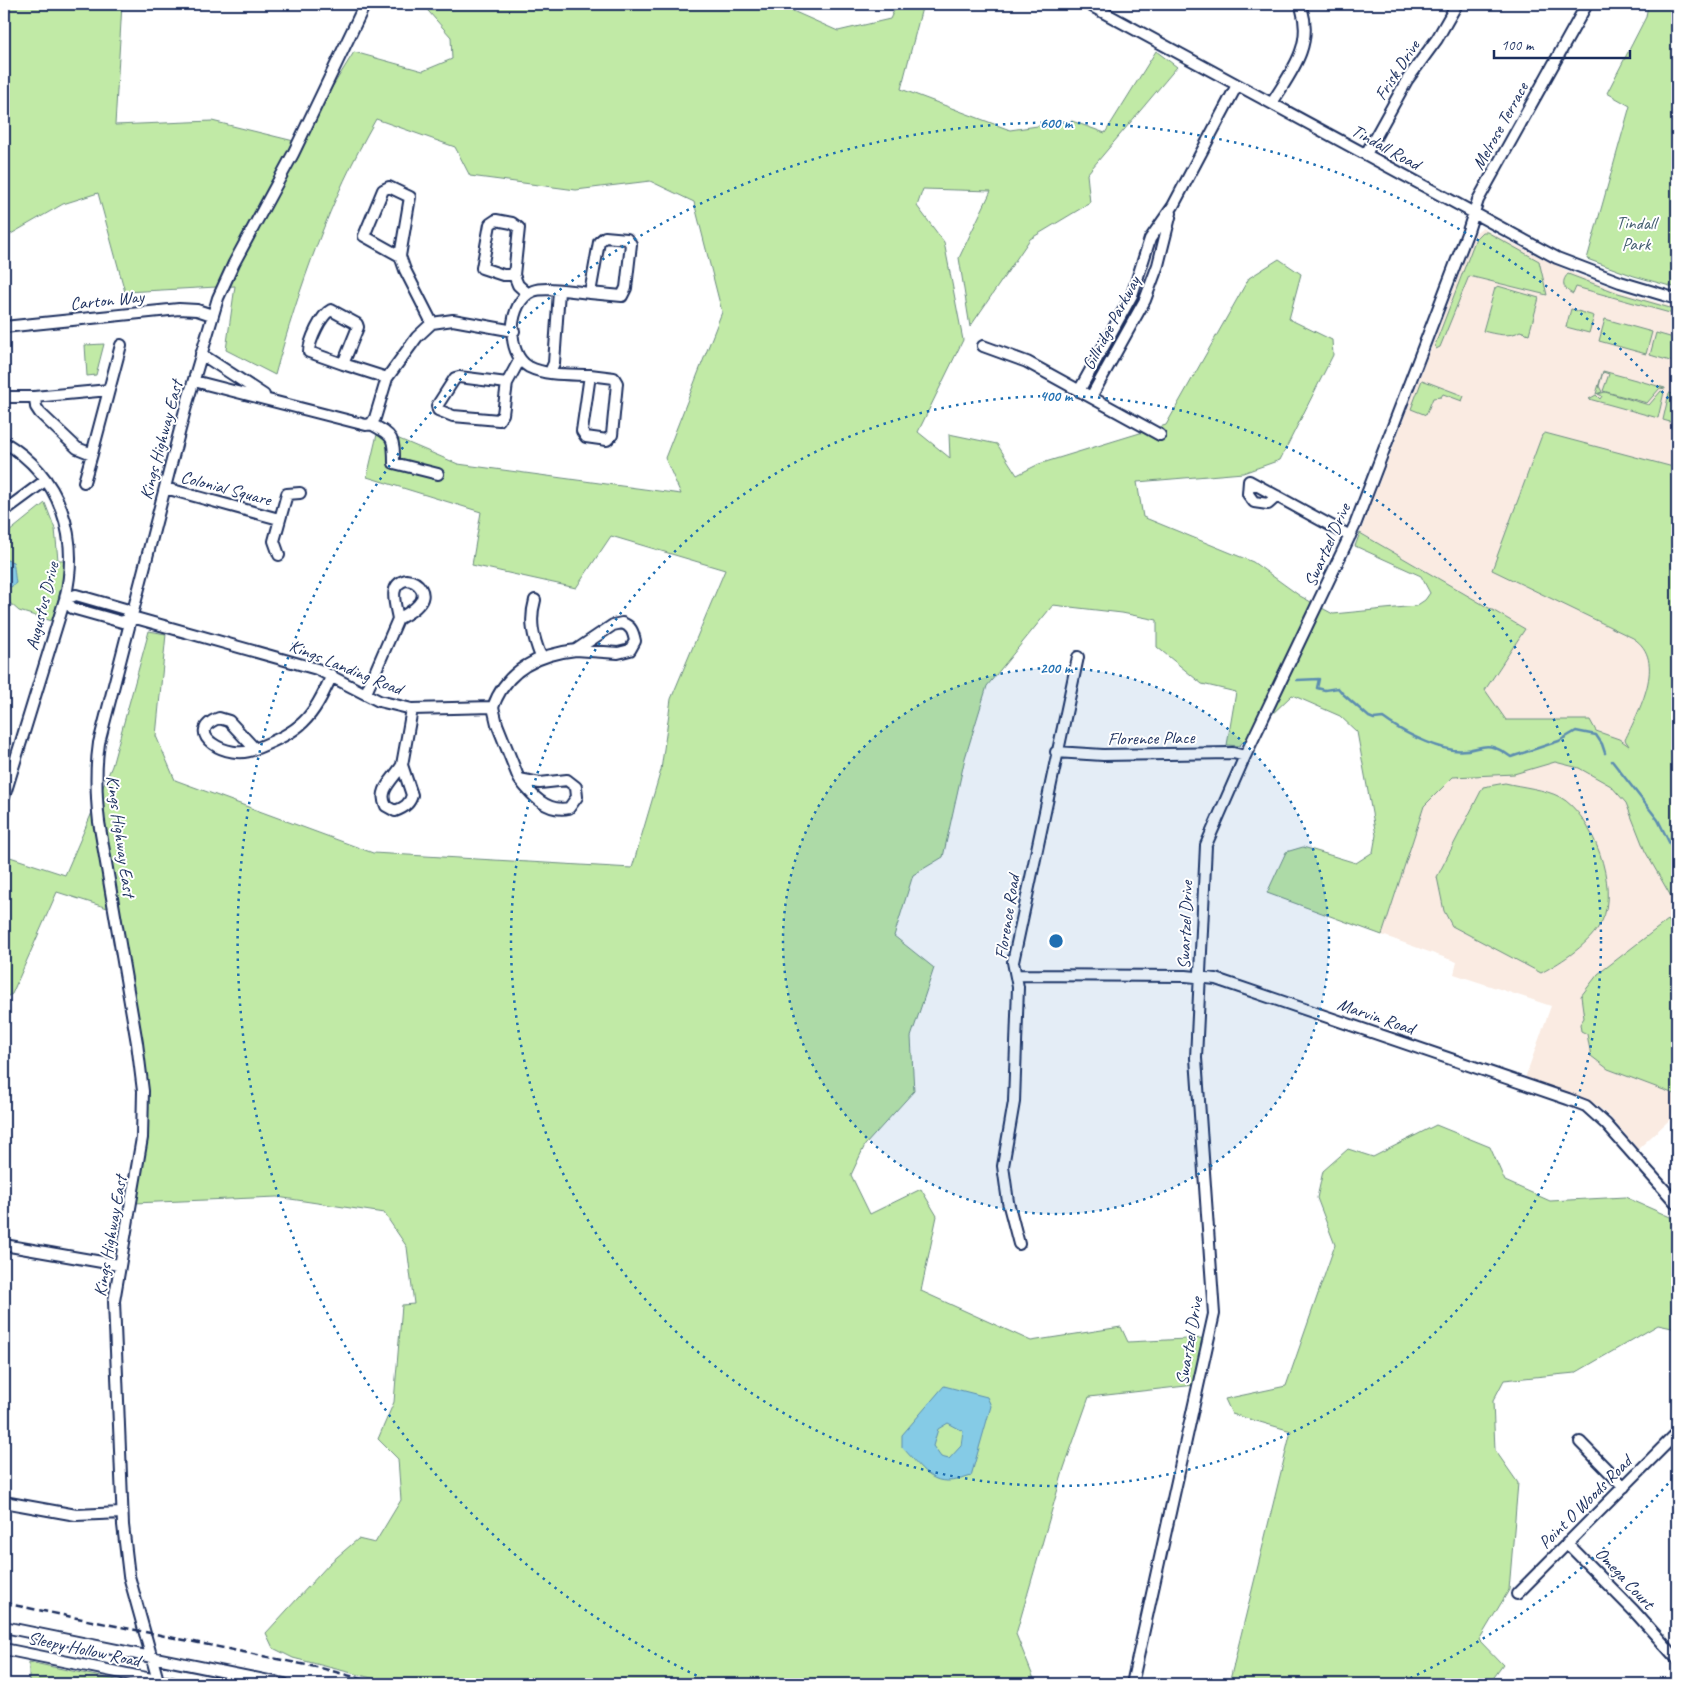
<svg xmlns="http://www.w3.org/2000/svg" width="1681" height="1688" font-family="Caveat,sans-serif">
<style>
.built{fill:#faebe2}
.green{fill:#c1eaa6;stroke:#6e8c82}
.water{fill:#85cbe6;stroke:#5b8db0;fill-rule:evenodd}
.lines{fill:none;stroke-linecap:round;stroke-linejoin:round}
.stream{stroke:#5b8db0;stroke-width:2.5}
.minor-casing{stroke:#1b2f5e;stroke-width:14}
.minor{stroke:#fff;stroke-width:10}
.rail{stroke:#1b2f5e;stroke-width:2.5;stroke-dasharray:8 4;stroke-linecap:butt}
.ring{fill:none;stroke:#1f6fb2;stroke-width:2.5;stroke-dasharray:2.5 5}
.labels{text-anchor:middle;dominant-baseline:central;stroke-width:4;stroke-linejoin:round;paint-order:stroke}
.street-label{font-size:18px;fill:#1b2f5e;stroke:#fff}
.park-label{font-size:18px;fill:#445e70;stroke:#fff}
.centre{fill:#1f6fb2;stroke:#fff;stroke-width:2.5}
.ring-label{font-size:15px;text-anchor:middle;font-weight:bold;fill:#1f6fb2;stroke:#fff;stroke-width:4;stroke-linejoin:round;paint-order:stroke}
</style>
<rect width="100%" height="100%" fill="#fff"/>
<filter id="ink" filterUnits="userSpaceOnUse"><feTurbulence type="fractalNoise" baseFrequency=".02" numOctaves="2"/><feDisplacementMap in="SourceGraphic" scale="10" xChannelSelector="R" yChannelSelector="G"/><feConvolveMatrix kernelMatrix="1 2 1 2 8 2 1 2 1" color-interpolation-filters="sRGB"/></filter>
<g filter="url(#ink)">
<!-- built -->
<path class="built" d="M1482 228 1570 272 1623 292 1677 308V1113L1638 1149 1610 1117 1595 1104 1525 1078 1551 1006 1454 974 1457 962 1382 935 1424 806 1465 721 1525 629 1360 533 1475 233Z"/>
<!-- green -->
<path class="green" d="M4 4H122L115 125 212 121 298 142 354 52 423 71 452 59 451 37 422 4H777L838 31 890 19 897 4H923L901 89 1010 130 1072 121 1105 133 1156 51 1177 67 1087 174 1090 203 1030 239 970 327 959 258 991 191 923 189 917 206 944 242 963 340 918 432 950 458 949 434 997 444 1017 475 1039 464 1166 425 1249 278 1279 259 1301 274 1289 319 1332 340 1333 355 1280 460 1243 473 1137 482 1143 517 1253 562 1300 596 1333 614 1416 606 1425 600 1430 593 1421 576 1355 546 1360 533 1525 629 1485 690 1506 720H1590L1596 731 1619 739 1629 746 1625 740C1638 712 1668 660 1633 638L1492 570 1542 435 1545 433 1677 468V921L1672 913 1673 900 1645 851 1626 803 1611 786 1579 768 1555 762 1514 774 1453 777 1424 806 1382 935 1267 893 1286 852 1303 847 1356 863 1373 852 1376 835 1357 732 1340 716 1292 695 1239 746 1227 745 1236 692 1202 684 1157 647V620L1122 613 1053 605 987 686 965 758 943 857 913 875 894 936 934 968 911 1037 914 1091 865 1145 851 1175 870 1214 921 1189 937 1216 921 1291 1031 1341 1121 1327 1128 1342 1205 1338 1195 1385 1089 1397 1064 1468 1016 1634 1036 1684H395L293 1658 273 1648 266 1633 330 1563 358 1539 375 1543 401 1500 398 1459 378 1439 394 1402 402 1305 414 1304 407 1247 384 1213 277 1197 134 1203 140 1105 117 911 57 892 12 994 4 998V855L65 875 112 766 149 631 166 634 156 736 175 780 373 853 632 868 661 770 671 699 725 570 611 536 576 588 472 565 481 512 367 477 378 430 458 464 681 494 665 458 722 312 694 202 650 181 576 190 470 176 455 147 376 119C330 199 299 287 275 375L226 350 235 286 125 292 98 193 63 204 4 238Z
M1648 4H1677V288L1634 276 1587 259 1630 106 1607 93 1646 17Z
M1482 232H1487L1539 261 1547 295 1469 276 1440 347 1436 349 1435 345 1476 238Z
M1568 274 1618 293 1677 310V315L1576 287 1573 294C1564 290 1560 282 1568 274Z
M1498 286 1539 298 1529 334 1520 331C1510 338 1495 334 1483 331L1495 288Z
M1571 309 1594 316 1589 333 1566 327Z
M1605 319 1652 332 1646 354 1599 341Z
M1656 333 1677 339V363L1650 355Z
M104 344 96 375 87 376 85 345Z
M1603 371 1665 388V389L1660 388 1647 403 1603 391 1609 374 1603 372 1599 386 1602 392 1596 394Z
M1422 380 1464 396 1462 401 1443 394 1441 397 1433 398 1426 415 1411 409Z
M1661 391 1664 392 1658 418 1589 399 1596 395 1600 399 1602 396 1598 394 1605 392 1649 405Z
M1669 393 1677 395V424L1663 420Z
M45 503 55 529 58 560H65L64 579 52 621 19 611 10 603 4 601V536Z
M1505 783C1522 787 1545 789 1560 797 1593 815 1619 888 1602 921 1590 944 1563 961 1541 973L1452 926 1444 911 1437 877 1483 787Z
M1668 920 1677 934V1095L1608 1069 1591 1056 1587 1034 1581 1031 1580 1024 1584 1018 1581 996 1598 974Z
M1436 1125 1490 1147 1505 1181 1550 1201 1625 1197 1677 1220V1329L1658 1325 1575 1373 1504 1380 1493 1401 1495 1450 1518 1483 1509 1590 1479 1640 1503 1665 1489 1684H1229L1291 1431 1232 1414 1225 1399 1286 1386 1335 1245 1317 1198 1323 1171 1348 1149 1373 1157Z
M29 1662 135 1684H29Z"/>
<!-- water -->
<path class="water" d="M7 560 13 562C14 564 15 579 16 583L11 587 4 583V561Z
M944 1386 987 1397 991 1406 971 1476C932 1490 927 1473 902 1447V1435ZM948 1423 963 1431 961 1446 949 1459 941 1457 933 1446 938 1429Z"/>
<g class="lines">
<!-- stream -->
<path class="stream" d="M1297 680 1319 679 1317 688 1325 690 1338 688 1343 694 1369 717 1374 719 1383 718C1402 732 1430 746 1453 750 1482 754 1481 735 1511 757L1559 741 1576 731 1596 735 1602 744 1605 753
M1612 761 1658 820 1677 858"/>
<defs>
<path id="minor" d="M1088 4 1557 258 1620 282 1677 299
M1272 103C1290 73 1313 47 1302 10
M1366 154 1407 80 1437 39 1457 4
M389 187 410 197 400 256 364 236 383 190Z
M496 220 512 223 519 228 514 275H503L482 268 490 224Z
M605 237 627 239 631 244 626 288 622 296 590 293 599 242Z
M400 256 405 270 432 323
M514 275 518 285 528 294
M331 310 357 324 358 327 343 364 309 352C309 341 321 315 331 310Z
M4 327 179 309 197 310 212 315
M983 346 1027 362 1160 435
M201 354 264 395
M343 364 387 378
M550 372 554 363 559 291
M590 375C571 374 547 376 529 367 505 354 508 301 533 291 545 286 576 292 590 293
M590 375 614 378 617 383 612 435 607 440 586 437 582 431Z
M459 377 507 383 503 414 499 420 453 416 438 410 437 406 455 378Z
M194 381 366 425 371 424 375 418 387 378 417 337 432 323 453 320 514 331
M507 383 520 359
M109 390 121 345
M1079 391 1132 295 1150 239 1173 206 1237 85
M4 397H34L109 390 92 454 77 448 40 413 36 407 35 397
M1091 397 1145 300 1158 265 1171 213
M371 424C394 436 394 438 394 463L438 474
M4 442C61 476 80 537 65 599L4 797
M84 482 92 454
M165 488 279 519
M1277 496 1268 504 1254 502 1248 494 1249 481 1350 536
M4 511 46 480
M279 555 274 541 287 494 300 493
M406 580C419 581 429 594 418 605 413 611 405 615 398 619 396 605 387 585 406 580Z
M76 595 125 609 132 617 122 622 72 608 65 599Z
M535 600C529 621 533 637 541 657
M132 617 317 669 379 701 412 709 493 707
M622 623C631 626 633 631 635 641L630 650 618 653 576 650 613 625Z
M366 693 398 619
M493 707C506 670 539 654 576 650
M493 707 497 724 519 779
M219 718 229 721 255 749C228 762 181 732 219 718Z
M255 749C302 730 311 721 332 675
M1056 752 1103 755 1233 753 1245 756
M402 765 412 795C410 804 404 808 395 811L386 806C377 790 394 779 402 765Z
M402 765 412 709
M519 779 540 783 567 780 576 787 577 797 569 808C546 813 531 794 519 779Z
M1017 975 1186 976 1216 979 1568 1099 1586 1106 1606 1124 1677 1204
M1019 1244 1008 1202 1003 1166 1014 1102 1018 987 1013 962 1078 657
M4 1245 119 1265
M1580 1442 1624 1487
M4 1502 76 1515 122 1513
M1567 1543 1634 1611 1677 1659
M1517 1594 1677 1433
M4 1627 284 1684
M4 1649 176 1684
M159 1684 129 1576 123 1525 114 1301 142 1138 143 1091 137 1043 99 822C96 795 95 770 99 743L185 410 218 298 234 263 293 154 365 4
M1132 1684 1214 1314 1196 1058 1206 845 1245 756 1355 525 1468 231 1478 200 1587 4"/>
</defs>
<!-- minor casing -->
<use href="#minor" class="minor-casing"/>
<!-- minor -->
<use href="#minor" class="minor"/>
<!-- rail -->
<path class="rail" d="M4 1603 321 1668 380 1684"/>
</g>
</g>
<!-- distance rings -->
<circle cx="1056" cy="941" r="273" fill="#1f6fb2" fill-opacity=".12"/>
<g class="ring">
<circle cx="1056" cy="941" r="273"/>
<circle cx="1056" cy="941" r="545"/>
<path d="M1673 1478A818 818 0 0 1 1402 1682M710 1682A818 818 0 1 1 1673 404"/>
</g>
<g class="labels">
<!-- street labels -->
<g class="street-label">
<text transform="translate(1397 70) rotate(-57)">Frisk Drive</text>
<text transform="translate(1500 126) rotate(-61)">Melrose Terrace</text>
<text transform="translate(1386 147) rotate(29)">Tindall Road</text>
<text transform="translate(107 300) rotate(-6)">Carton Way</text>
<text transform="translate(1111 323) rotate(-62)">Gillridge Parkway</text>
<text transform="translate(161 440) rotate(-75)">Kings Highway East</text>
<text transform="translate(226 488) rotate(15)">Colonial Square</text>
<text transform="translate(1327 545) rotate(-66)">Swartzel Drive</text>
<text transform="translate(42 606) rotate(-76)">Augustus Drive</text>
<text transform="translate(346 667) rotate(22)">Kings Landing Road</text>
<text transform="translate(1151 738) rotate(-1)">Florence Place</text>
<text transform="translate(121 836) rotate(82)">Kings Highway East</text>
<text transform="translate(1007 917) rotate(-81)">Florence Road</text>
<text transform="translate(1185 925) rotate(-88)">Swartzel Drive</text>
<text transform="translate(1376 1016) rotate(19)">Marvin Road</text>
<text transform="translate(110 1236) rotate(-80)">Kings Highway East</text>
<text transform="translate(1189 1341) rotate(-80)">Swartzel Drive</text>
<text transform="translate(1585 1502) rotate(-45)">Point O Woods Road</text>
<text transform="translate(1625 1578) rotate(47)">Omega Court</text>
<text transform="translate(84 1649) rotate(12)">Sleepy Hollow Road</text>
</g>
<!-- park labels -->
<g class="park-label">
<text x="1636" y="223">Tindall<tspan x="1636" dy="21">Park</tspan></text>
</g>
</g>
<circle cx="1056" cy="941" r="8" class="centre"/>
<g class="ring-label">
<text x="1056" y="128">600 m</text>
<text x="1056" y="401">400 m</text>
<text x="1056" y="673">200 m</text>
</g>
<!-- margin -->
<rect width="1681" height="1688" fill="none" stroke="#fff" stroke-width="20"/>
<rect x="10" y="10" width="1661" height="1668" fill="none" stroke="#1b2f5e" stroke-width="2" filter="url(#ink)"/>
<!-- scale -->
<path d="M1494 50v8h136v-8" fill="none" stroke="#1b2f5e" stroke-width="2.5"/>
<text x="1501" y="50" font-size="15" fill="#1b2f5e" stroke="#ffffff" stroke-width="4" paint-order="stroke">100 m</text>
</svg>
